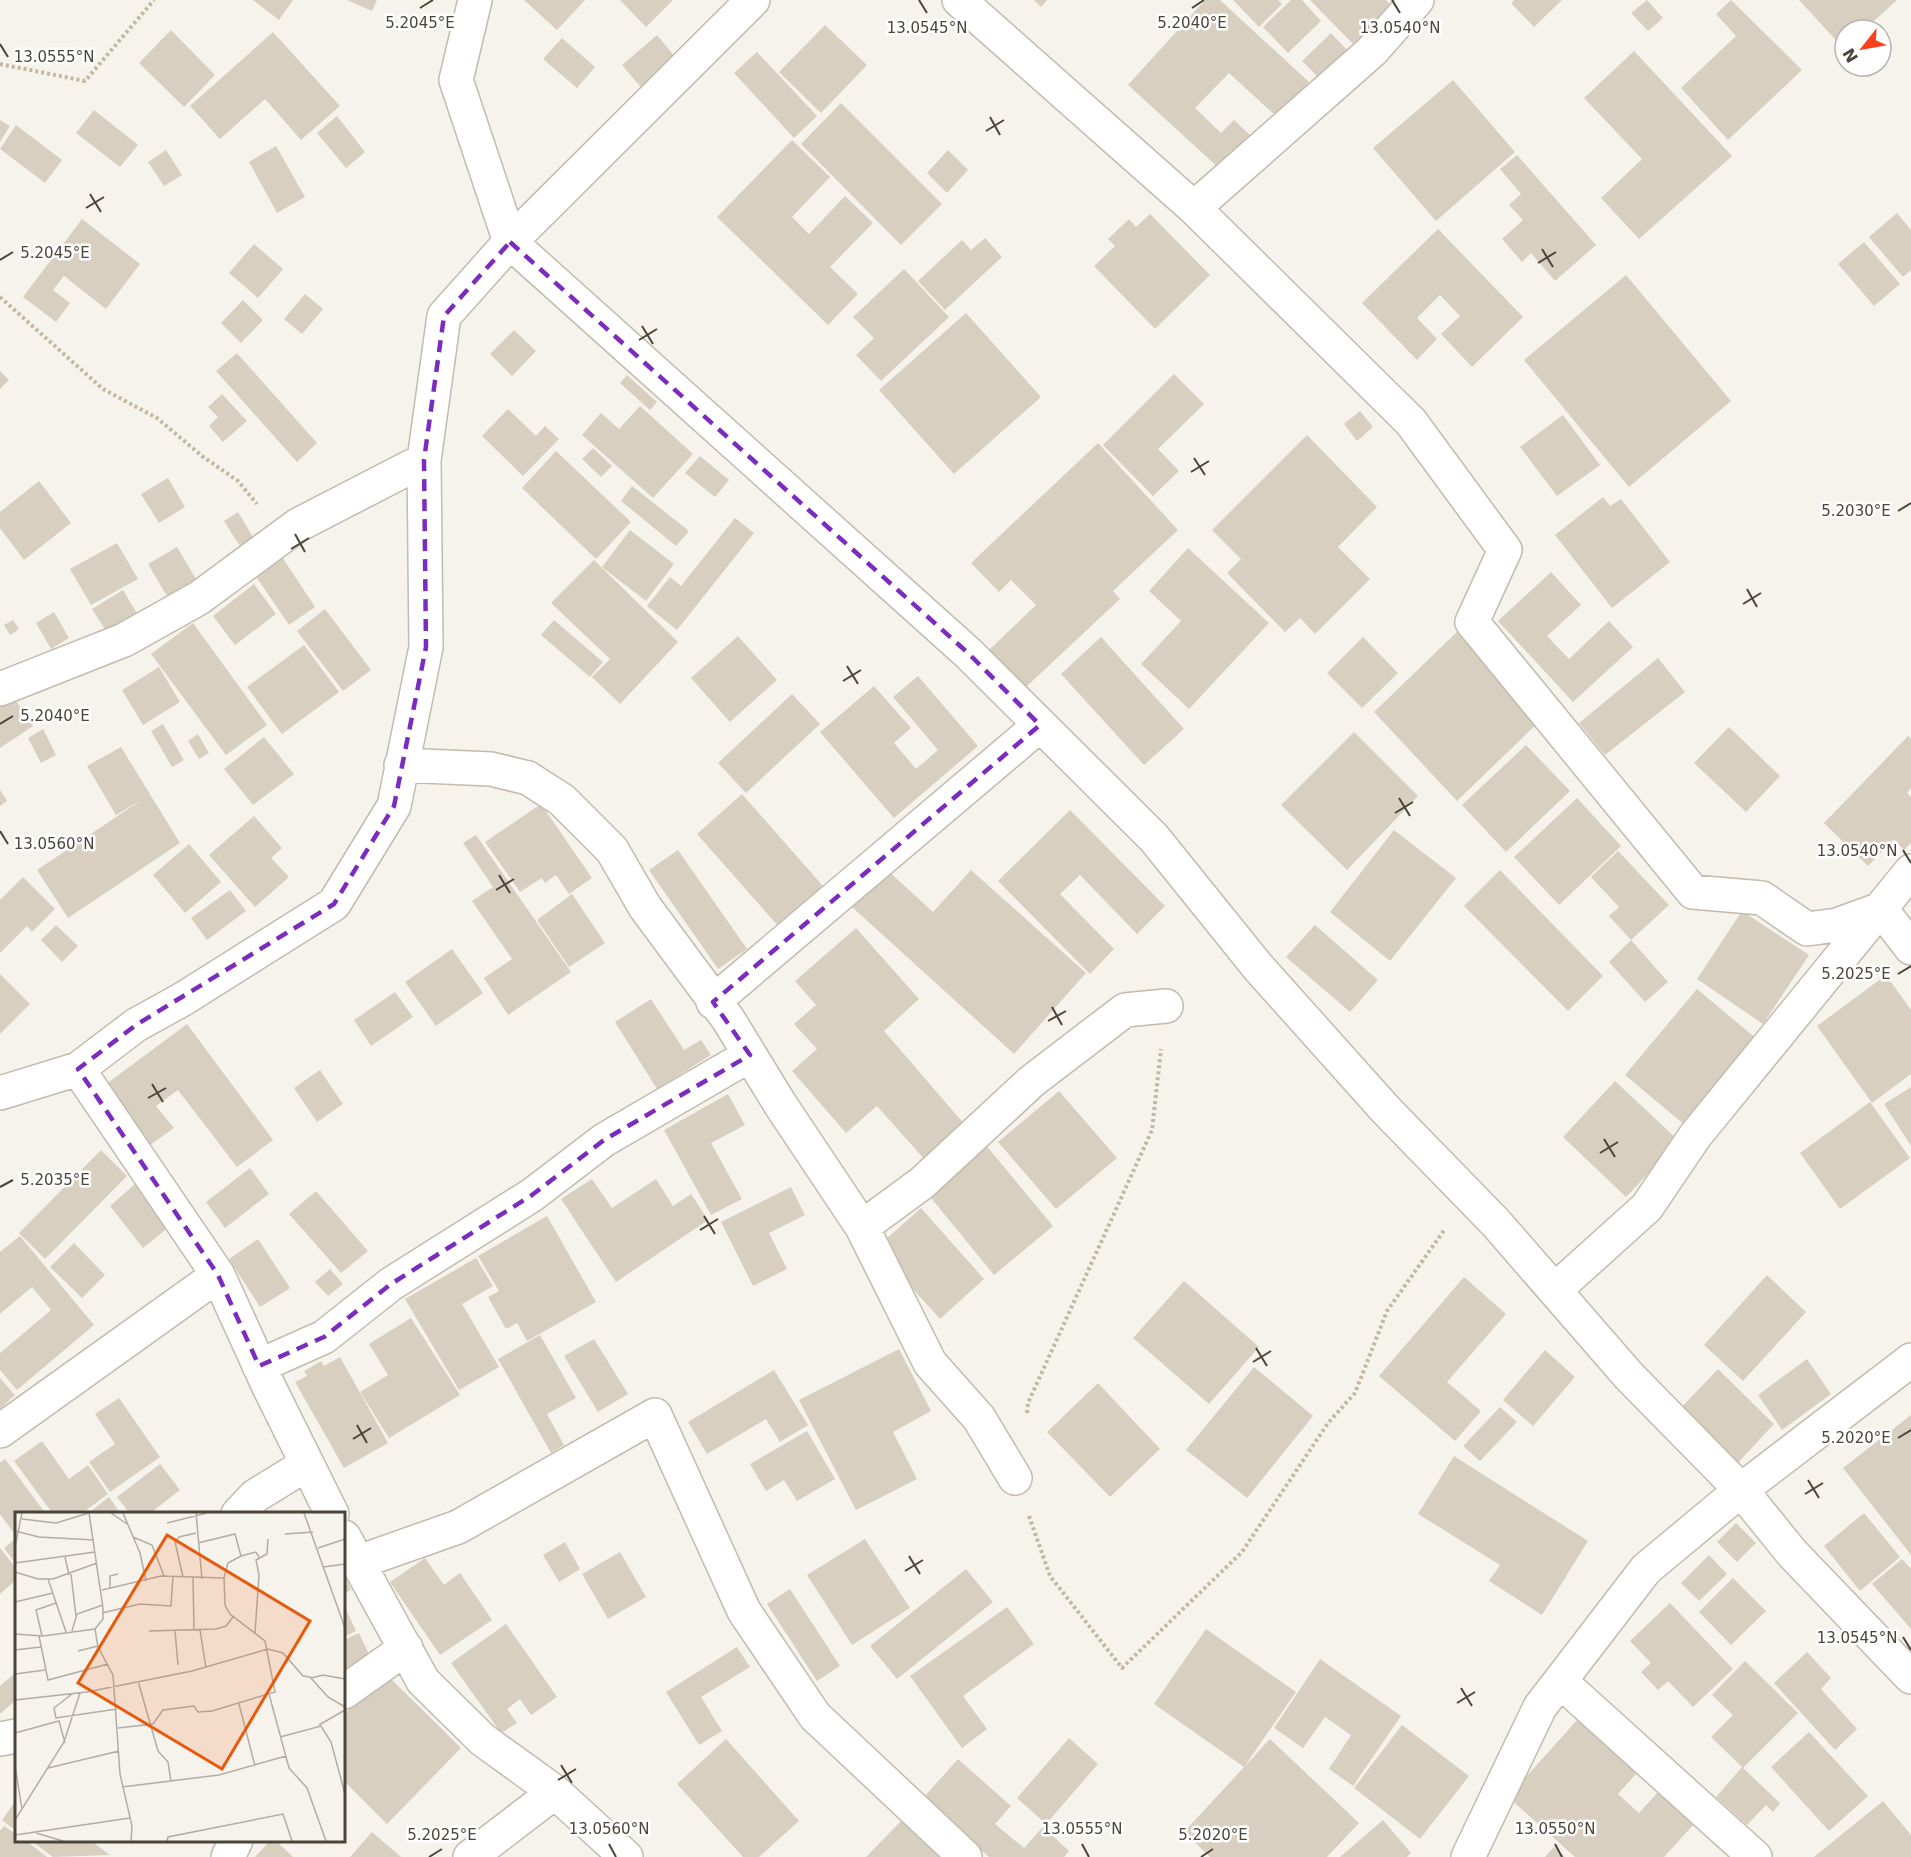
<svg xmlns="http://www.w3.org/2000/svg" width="1911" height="1857" font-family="'DejaVu Sans',sans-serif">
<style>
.building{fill:#d8cfc1}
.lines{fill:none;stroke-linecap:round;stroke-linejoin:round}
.minor-casing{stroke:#c2bbae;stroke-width:36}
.path{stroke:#c4b79f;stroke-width:4;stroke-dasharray:3 3;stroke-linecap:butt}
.minor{stroke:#fff;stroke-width:33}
.marked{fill:none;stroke:#7b2cbf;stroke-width:4.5;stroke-dasharray:12 8;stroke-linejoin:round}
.ticks{fill:none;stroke:#4b4439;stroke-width:2}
.inset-road{fill:none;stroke:#b2ada4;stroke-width:1.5}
.view{fill:#e8590c;fill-opacity:0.15;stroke:#e8590c;stroke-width:3}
.inset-edge{fill:none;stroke:#4b4439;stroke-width:3}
.ticks-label{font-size:15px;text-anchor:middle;fill:#4b4439;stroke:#fff;stroke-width:5;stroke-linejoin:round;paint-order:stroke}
</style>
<rect width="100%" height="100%" fill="#f6f3ec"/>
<!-- building -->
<path class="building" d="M253 0H293L279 20Z
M347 0H377L372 11Z
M524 0H585L557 30Z
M620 0H673L646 27Z
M1034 0H1047L1041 7Z
M1205 0H1220L1309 82 1277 117 1229 73 1195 108 1221 133 1234 120 1250 135 1220 169 1128 85Z
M1233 0H1278L1282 4 1259 27Z
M1291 0H1302L1321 21 1288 53 1263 27Z
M1310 0H1386L1395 9 1356 47Z
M1514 0H1562L1534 27 1511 3Z
M1647 0 1663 18 1648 31 1631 13Z
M1731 0 1802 70 1728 140 1681 88 1736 36 1716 14Z
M1799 0H1897L1864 30H1845L1844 49Z
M825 25 867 65 821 113 779 72Z
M171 30 215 75 184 107 139 63Z
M273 32 340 106 301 140 265 99 220 139 190 106Z
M1331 33 1348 51 1320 79 1302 61Z
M657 35 680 63 645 92 622 65Z
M562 38 595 67 577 88 543 59Z
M1634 51 1732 156 1639 239 1601 198 1642 159 1584 98Z
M757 52 817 116 794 138 734 73Z
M1453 80 1515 152 1436 221 1373 148Z
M841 103 942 204 901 245 801 144Z
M94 110 138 145 120 167 76 133Z
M337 116 365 152 346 168 317 133Z
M0 120 10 126 0 142Z
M16 125 62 160 45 183 0 149Z
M792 140 830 177 792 217 809 234 845 196 873 223 830 267 858 294 828 325 717 217Z
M276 146 305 197 277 213 249 162Z
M166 150 182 175 164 186 148 162Z
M948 150 968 170 947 193 927 173Z
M1517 155 1596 245 1555 281 1531 253 1522 262 1502 239 1523 220 1509 205 1521 194 1500 169Z
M1897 213 1911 230V270L1903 277 1869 237Z
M1150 214 1210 275 1155 329 1094 266 1115 246 1108 239 1129 219 1136 227Z
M82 219 140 264 106 309 64 276 53 290 70 303 56 322 23 297Z
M1438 229 1523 317 1472 367 1441 334 1460 316 1440 295 1417 318 1437 339 1417 360 1362 303Z
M985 238 1002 257 945 310 918 281 962 240 971 250Z
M1864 242 1900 284 1874 306 1838 264Z
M254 244 283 269 258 298 229 273Z
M904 269 949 317 881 381 856 355 874 338 853 317Z
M1626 275 1731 401 1629 487 1524 360Z
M305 294 323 309 302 334 284 319Z
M243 300 263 320 241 343 221 323Z
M966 313 1041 397 954 474 879 390Z
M514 330 536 351 512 376 490 354Z
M237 353 317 443 297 462 216 371Z
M0 371 9 380 0 389Z
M1174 374 1204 404 1158 449 1179 471 1153 496 1103 445Z
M627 375 657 402 650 410 620 383Z
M222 394 247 421 223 442 209 426 218 417 208 407Z
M640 406 693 454 653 498 582 435 601 413 619 429Z
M508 409 536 436 545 426 559 439 523 476 482 436Z
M1360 411 1373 427 1357 441 1344 424Z
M1563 415 1600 465 1557 496 1520 447Z
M1307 435 1377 507 1338 547 1370 579 1315 634 1300 618 1285 632 1227 573 1241 559 1212 530Z
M1098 443 1178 530 1113 591 1120 599 1025 688 989 650 1036 605 1011 580 999 592 971 563Z
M593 448 612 466 601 477 582 459Z
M556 451 631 522 596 559 522 488Z
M700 456 729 480 715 497 685 473Z
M168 478 185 507 159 523 141 494Z
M39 481 71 523 24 560 0 528V512Z
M632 486 689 531 676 546 621 501Z
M1603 497 1610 506 1621 499 1670 562 1612 608 1555 535Z
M238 512 256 542 243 551 224 521Z
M735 518 754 533 677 630 647 606 670 577 681 586Z
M630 530 674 564 646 601 602 567Z
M117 543 138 579 91 605 70 569Z
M177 547 196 579 167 596 148 564Z
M1188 548 1269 623 1189 709 1141 664 1181 621 1149 591Z
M282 557 315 607 289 625 255 575Z
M594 560 678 642 620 704 592 677 610 659 551 603Z
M1551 572 1581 605 1547 636 1569 659 1609 621 1633 647 1573 702 1498 621Z
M254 584 276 614 235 645 213 616Z
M123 590 138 615 108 634 92 609Z
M325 609 371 670 343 691 297 631Z
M54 612 69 638 51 649 36 623Z
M13 620 19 629 10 635 4 625Z
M554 620 603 662 590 677 541 635Z
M193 623 267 725 226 755 151 654Z
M1460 629 1544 717 1457 801 1374 712Z
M738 636 777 680 730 722 691 678Z
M1101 637 1184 729 1144 765 1061 674Z
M1363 637 1398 673 1362 708 1327 673Z
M304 645 339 692 282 734 247 687Z
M1658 658 1685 692 1605 755 1579 723Z
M159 667 180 702 143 725 122 690Z
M918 676 978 746 894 818 820 732 874 686 911 728 894 743 916 769 938 750 893 697Z
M9 690 33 726 0 748V696Z
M792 694 820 724 746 793 718 763Z
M163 724 184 760 172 767 151 731Z
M1729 727 1780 776 1746 812 1694 763Z
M43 729 56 755 41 763 28 738Z
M1354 732 1418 796 1347 870 1281 805Z
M198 734 209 753 199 759 188 741Z
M1908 736 1911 739V788L1907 793 1911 797V843L1904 850 1894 839 1868 866 1824 823Z
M264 737 294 774 253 805 224 769Z
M1526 745 1570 791 1506 852 1462 805Z
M121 747 180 843 68 918 37 870 143 799 116 815 87 766Z
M0 790 7 801 0 806Z
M742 794 823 886 778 926 697 834Z
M1577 798 1621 846 1559 905 1514 857Z
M541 804 592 878 569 894 556 875 545 883 542 878 520 892 485 842Z
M1070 810 1165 906 1137 934 1080 875 1060 894 1114 949 1090 974 998 881Z
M254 816 282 848 271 858 289 877 255 907 209 855Z
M1394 830 1456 878 1390 961 1330 912Z
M476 835 571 972 508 1015 484 978 512 959 472 901 493 887 463 843Z
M189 844 221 882 185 913 153 875Z
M678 850 747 949 718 969 649 870Z
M1618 851 1669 905 1631 940 1609 916 1619 907 1591 877Z
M886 869 933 912 971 870 1086 973 1014 1054 852 907Z
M1500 870 1603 976 1568 1011 1464 906Z
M23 877 55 909 32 932 27 926 0 953V900Z
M230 890 246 911 207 940 191 918Z
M572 894 605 943 569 967 537 920Z
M1742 911 1809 955 1763 1024 1697 979Z
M56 925 78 946 62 962 41 940Z
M1315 925 1378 980 1350 1012 1286 957Z
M856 928 919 999 884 1031 965 1125 925 1160 877 1106 846 1133 792 1071 817 1049 794 1024 816 1005 795 981Z
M1631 940 1668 982 1645 1002 1609 962Z
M452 949 483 993 436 1026 405 982Z
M0 974 30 1004 0 1034Z
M1886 975 1911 1010V1074L1872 1103 1817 1026Z
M1697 989 1758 1040 1686 1126 1625 1075Z
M395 992 413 1017 371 1046 354 1020Z
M651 999 684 1050 701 1040 711 1055 657 1089 615 1022Z
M187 1024 273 1140 237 1167 178 1090 156 1106 174 1128 150 1145 105 1085Z
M320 1070 343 1104 317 1122 294 1088Z
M1615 1081 1679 1141 1626 1197 1563 1137Z
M1911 1087V1146L1884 1104Z
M1059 1091 1117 1158 1056 1209 998 1142Z
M728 1094 745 1125 711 1143 742 1199 711 1215 664 1130Z
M1870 1102 1910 1158 1840 1209 1800 1153Z
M985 1144 1053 1226 994 1275 927 1193Z
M101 1150 127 1176 45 1259 19 1233Z
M250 1168 269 1194 225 1228 206 1202Z
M592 1179 612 1208 656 1179 673 1206 691 1194 708 1220 616 1282 561 1199Z
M135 1184 169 1227 143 1248 110 1206Z
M791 1187 805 1215 769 1233 787 1269 753 1286 721 1222Z
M316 1191 368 1251 341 1273 289 1214Z
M921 1208 984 1279 940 1319 876 1248Z
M547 1216 596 1302 527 1341 517 1323 506 1329 488 1297 499 1291 478 1256Z
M20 1236 94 1325 17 1390 0 1370V1353L51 1310 32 1287 0 1314V1252Z
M258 1239 290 1288 260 1307 229 1259Z
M74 1243 105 1275 82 1298 50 1267Z
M476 1258 493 1286 462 1304 499 1367 459 1390 405 1299Z
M330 1269 343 1284 328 1296 315 1282Z
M1767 1275 1806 1312 1743 1381 1704 1345Z
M1464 1277 1506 1314 1447 1382 1481 1411 1455 1441 1379 1376Z
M1184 1281 1259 1347 1209 1404 1133 1338Z
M411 1318 460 1395 389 1438 360 1392 388 1375 369 1344Z
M540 1335 576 1398 547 1414 564 1445 551 1453 498 1359Z
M594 1339 628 1394 598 1412 564 1356Z
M899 1349 931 1411 893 1432 917 1479 856 1510 799 1400Z
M1545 1350 1575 1377 1533 1426 1503 1400Z
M340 1357 388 1443 344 1468 295 1382 307 1376 304 1371 321 1361 324 1366Z
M1807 1359 1831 1394 1782 1430 1758 1395Z
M1254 1367 1313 1416 1247 1498 1186 1450Z
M1718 1369 1774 1424 1734 1467 1676 1413Z
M774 1370 808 1425 780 1442 766 1419 707 1454 688 1422Z
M0 1378 15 1395 0 1409Z
M1098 1383 1160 1449 1110 1497 1047 1432Z
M119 1398 160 1457 110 1492 89 1462 115 1444 95 1414Z
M1500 1407 1517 1422 1480 1461 1463 1446Z
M1911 1415V1555L1843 1468Z
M807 1431 835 1479 797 1501 784 1480 766 1491 750 1464Z
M42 1441 69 1479 88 1465 108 1494 81 1514H53L14 1461Z
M1454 1456 1588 1541 1542 1615 1489 1581 1500 1565 1418 1514Z
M5 1459 46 1514H16V1536L0 1514V1463Z
M160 1464 180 1490 149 1514H130L117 1497Z
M109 1497 121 1514H87Z
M1864 1513 1900 1557 1860 1591 1824 1546Z
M1736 1523 1756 1543 1737 1562 1717 1542Z
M16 1538V1564L4 1548Z
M865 1539 910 1608 852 1645 807 1575Z
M565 1542 580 1569 559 1582 543 1555Z
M0 1548 16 1568V1580L0 1594Z
M620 1552 646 1597 608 1619 582 1574Z
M1709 1555 1727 1574 1699 1601 1681 1583Z
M425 1558 444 1585 460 1573 492 1620 440 1655 390 1582Z
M1902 1559 1911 1569V1629L1872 1584Z
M966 1569 993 1602 897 1679 870 1646Z
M344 1574 351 1590 344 1593Z
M1733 1578 1766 1611 1731 1645 1699 1612Z
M790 1589 840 1666 817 1681 767 1604Z
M1670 1603 1733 1669 1693 1707 1668 1681 1658 1690 1641 1672 1651 1663 1630 1641Z
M344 1605 356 1631 344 1637Z
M1007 1607 1034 1644 963 1696 987 1729 962 1748 910 1676Z
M506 1624 557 1697 531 1715 520 1699 507 1709 517 1723 501 1733 451 1663Z
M1206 1629 1296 1692 1244 1767 1154 1704Z
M359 1633 373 1663 344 1677V1640Z
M737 1647 750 1667 701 1697 722 1731 699 1745 666 1692Z
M1807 1652 1831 1678 1821 1689 1857 1729 1835 1750 1774 1683Z
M1320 1659 1401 1716 1353 1786 1329 1769 1351 1735 1325 1717 1303 1748 1274 1728Z
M1745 1661 1798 1713 1743 1768 1780 1803 1773 1812 1766 1805 1747 1825 1716 1797 1742 1767 1711 1737 1733 1715 1712 1695Z
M16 1672V1700L0 1714V1686Z
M384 1672 461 1748 387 1824 344 1781V1714Z
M1586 1710 1645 1764 1618 1794 1639 1813 1658 1792 1694 1824 1664 1857H1575L1508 1797Z
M1402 1725 1469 1776 1420 1839 1354 1788Z
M1809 1732 1868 1796 1829 1831 1771 1767Z
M1069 1738 1098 1764 1046 1824 1017 1798Z
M726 1739 799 1821 759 1857H743L677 1784Z
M1270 1739 1359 1823 1327 1857H1210L1184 1832Z
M958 1759 1011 1806 995 1824 1024 1848 1043 1827 1069 1851 1064 1857H989L923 1798Z
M16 1800V1831L2 1820Z
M1883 1801 1911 1835V1857H1814Z
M1383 1820 1411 1853 1407 1857H1340Z
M901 1821 939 1857H866Z
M4 1826 16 1834V1840H25L47 1857H0V1831Z
M372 1832 401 1857H350Z
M30 1840H90L110 1855 53 1857Z
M271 1840H275L293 1857H255Z
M1554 1847 1565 1857H1545Z"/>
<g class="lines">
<defs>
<path id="minor" d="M475 0 456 80 510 242 968 653 1154 838 1258 967 1386 1110 1496 1223 1629 1376 1741 1490 1792 1553 1911 1677
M959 0 1194 208 1411 422 1505 550 1472 622 1693 892 1762 898 1807 929 1837 925 1881 909 1911 948
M1194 208 1372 51 1417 0
M0 689 124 640 199 598 298 525 424 460
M401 765 491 769 528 778 562 800 612 850 645 907 728 1019 780 1104 862 1227 930 1363 979 1418 1015 1478
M713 1002 1040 725
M78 1069 136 1025 183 999 334 904 394 806 426 647 424 460 444 316 510 242 753 0
M0 1093 78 1069 218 1275 269 1387 332 1514
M862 1227 922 1183 1032 1081 1125 1010 1166 1006
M1555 1290 1647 1207 1695 1136 1911 871
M259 1366 324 1337 391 1284 532 1195 604 1140 750 1055
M0 1431 218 1275
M238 1514 255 1496 307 1464
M344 1537 423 1681 483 1740 555 1792 626 1857
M356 1563 458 1527 655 1415 744 1611 815 1716 965 1857
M1560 1681 1755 1857
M344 1692 406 1648
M0 1739 16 1736
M228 1857 236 1840
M470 1857 555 1792
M1468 1857 1540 1707 1646 1569 1741 1490 1911 1360"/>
</defs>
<!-- minor casing -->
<use href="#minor" class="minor-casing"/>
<!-- path -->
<path class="path" d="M0 64 85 81 154 0
M0 297 103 389 157 418 202 456 238 481 257 504
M1027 1413 1028 1403 1152 1130 1161 1049
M1029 1516 1050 1576 1122 1668 1242 1552 1328 1423 1355 1393 1387 1311 1445 1229"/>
<!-- minor -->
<use href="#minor" class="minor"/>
</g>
<!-- marked area -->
<path class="marked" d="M510 242 968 653 1040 725 713 1002 750 1055 604 1140 532 1195 391 1284 324 1337 259 1366 218 1275 78 1069 136 1025 334 904 394 806 426 647 424 460 444 316Z"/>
<!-- ticks -->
<path class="ticks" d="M919 0 927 13M1392 0 1400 13M420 8 433 0M1192 8 1204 0M0 44 8 57M990 117 1000 135M986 131 1004 120M90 194 101 212M86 208 104 197M1542 249 1553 267M0 260 13 252M1538 263 1556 252M642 326 653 344M639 340 657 329M1194 458 1205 475M1191 472 1209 461M1898 511 1911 503M295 534 305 552M291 549 309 538M1747 589 1757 607M1743 604 1761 593M847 666 858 684M843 681 861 670M0 724 13 716M1399 798 1410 816M1395 813 1413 802M0 831 8 844M1903 850 1911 863M499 875 510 893M496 890 514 879M1898 974 1911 966M1052 1007 1062 1025M1048 1021 1066 1011M152 1084 163 1102M148 1098 166 1088M1604 1139 1615 1157M1600 1153 1618 1142M0 1187 13 1180M704 1216 715 1234M700 1230 718 1219M1256 1348 1267 1366M1253 1362 1271 1351M357 1425 367 1443M1898 1438 1911 1430M353 1439 371 1428M1808 1480 1819 1498M1805 1494 1823 1483M909 1556 920 1574M905 1571 923 1560M1903 1637 1911 1650M1461 1688 1472 1706M1457 1703 1475 1692M561 1765 572 1783M558 1780 576 1769M609 1844 616 1857M1082 1844 1089 1857M1555 1844 1562 1857M429 1857 442 1849M1201 1857 1213 1849"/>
<!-- overview -->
<g transform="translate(15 1512)">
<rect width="330" height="330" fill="#f6f3ec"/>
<path class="inset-road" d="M74 1 88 96V107L80 117 83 135 98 163 105 262 117 314 116 329M96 1 112 12M108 1 125 41 131 69M181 1 187 67M289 1 330 116M7 7 41 11 74 1M152 11 192 1M0 19 24 25 79 28M270 22 298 20M118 25 137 33 149 64M0 35 7 1M303 36 330 27M226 44 241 40 244 45M50 45 54 63M0 51 80 40M308 55 330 52M0 60 23 67H38L82 51M56 62 61 104M168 65 160 30 164 25 181 21M178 66 179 118M33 67 51 120M95 77V64L103 62M87 78 146 64 209 66 213 51 226 44 220 22 183 31M0 90 38 81M87 101 125 92 156 94 158 64M185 118 191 156M57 119 62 102 88 93M134 119 201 117 211 114 218 105M160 119 163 153M240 121 244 63 241 48 252 42 253 27M0 122 28 124 80 117M24 124 33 168 93 152M27 124 21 98 41 91M0 138 26 135M63 139 83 134M0 162 30 158M296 166 308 163 330 167M123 169 143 239 153 250 156 270M57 182 39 196 41 206 102 197M254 182 274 256 292 276 311 329M0 188 72 180 177 159 253 137 268 141 288 164 295 165 313 185 330 195M224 192 240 254M304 213 330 198M103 216 138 212 148 198 179 194 183 200 197 199 260 180 250 129 215 102 210 93 209 66M0 221 44 209 50 231M265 225 306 214 316 230 330 282M0 254 7 297M33 256 104 239M107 275 204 263 271 244M0 308 49 230 65 181M21 321 48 329M0 323 115 306M152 329 153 325 268 302 277 329"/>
<path class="view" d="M152 23 295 109 207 257 63 171Z"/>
<rect width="330" height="330" class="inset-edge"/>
</g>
<g class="ticks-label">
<text x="420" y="28">5.2045°E</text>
<text x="1192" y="28">5.2040°E</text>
<text x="927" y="33">13.0545°N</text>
<text x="1400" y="33">13.0540°N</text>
<text x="54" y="62">13.0555°N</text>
<text x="55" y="258">5.2045°E</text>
<text x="1856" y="516">5.2030°E</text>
<text x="55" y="721">5.2040°E</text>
<text x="54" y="849">13.0560°N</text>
<text x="1857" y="856">13.0540°N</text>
<text x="1856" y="979">5.2025°E</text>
<text x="55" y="1185">5.2035°E</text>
<text x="1856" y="1443">5.2020°E</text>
<text x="1857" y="1643">13.0545°N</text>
<text x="609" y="1834">13.0560°N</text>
<text x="1082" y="1834">13.0555°N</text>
<text x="1555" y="1834">13.0550°N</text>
<text x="442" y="1840">5.2025°E</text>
<text x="1213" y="1840">5.2020°E</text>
</g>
<!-- north arrow -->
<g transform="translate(1863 48) rotate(239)"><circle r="28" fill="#ffffff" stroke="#b7b4b0" stroke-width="1.5"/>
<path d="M0-4.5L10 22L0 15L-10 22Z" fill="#fc3f1d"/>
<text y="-9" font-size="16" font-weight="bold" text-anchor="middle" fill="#4b4439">N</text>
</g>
</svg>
